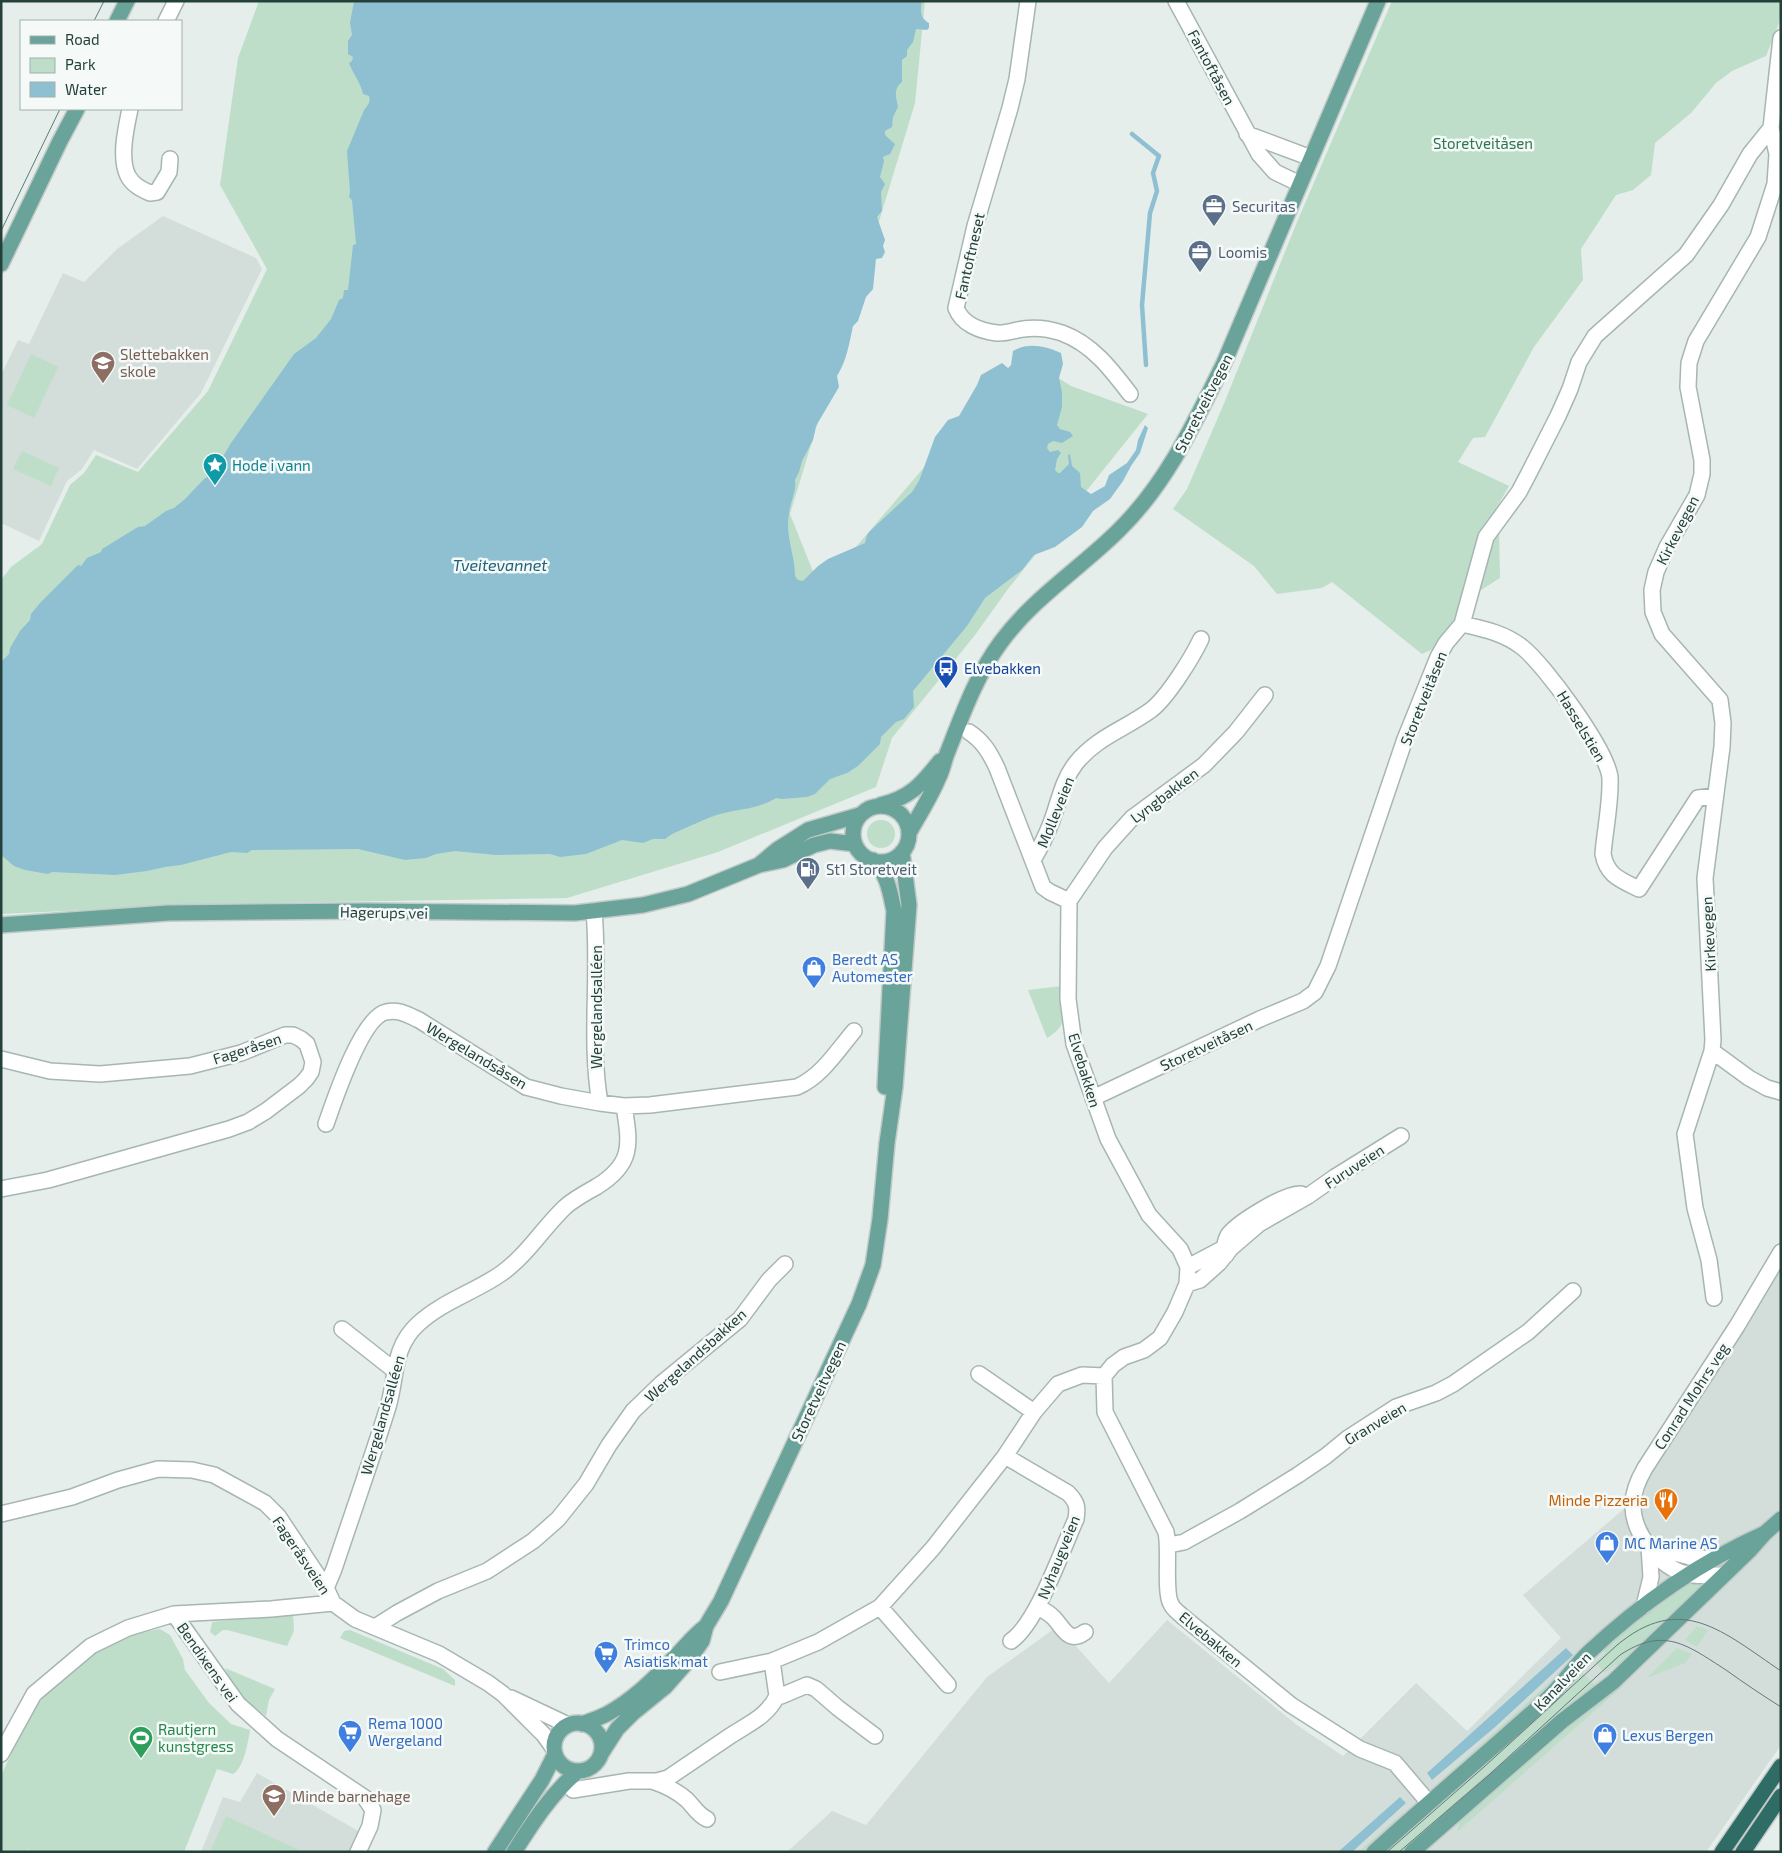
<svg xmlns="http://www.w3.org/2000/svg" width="1782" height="1853" font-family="'Exo 2',sans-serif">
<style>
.built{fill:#d3deda}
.green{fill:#bedeca}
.water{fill:#8ec0d2}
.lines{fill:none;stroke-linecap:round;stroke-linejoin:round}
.stream{stroke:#8ec0d2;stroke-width:4.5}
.minor-casing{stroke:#a7b6b3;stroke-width:18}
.major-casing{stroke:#c2cac8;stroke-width:18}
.highway-casing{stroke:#c2cac8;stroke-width:18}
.minor{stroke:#fff;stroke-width:15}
.major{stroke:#6aa39a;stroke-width:15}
.highway{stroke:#306c66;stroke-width:15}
.tram{stroke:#5f7b76;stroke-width:1}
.labels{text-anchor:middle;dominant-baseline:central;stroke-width:5;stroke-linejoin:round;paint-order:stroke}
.street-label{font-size:15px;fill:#24403b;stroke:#f5faf8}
.park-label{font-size:15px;fill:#2e7652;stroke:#f5faf8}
.service-label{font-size:15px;fill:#4e5e75;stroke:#f5faf8;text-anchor:start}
.education-label{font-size:15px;fill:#785e54;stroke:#f5faf8;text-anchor:start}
.culture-label{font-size:15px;fill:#0d838f;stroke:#f5faf8;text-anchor:start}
.transit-label{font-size:15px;fill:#164399;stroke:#f5faf8;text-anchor:start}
.shop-label{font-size:15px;fill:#366cbe;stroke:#f5faf8;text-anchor:start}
.food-label{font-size:15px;fill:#c56008;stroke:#f5faf8;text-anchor:end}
.leisure-label{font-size:15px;fill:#27864d;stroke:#f5faf8;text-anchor:start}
.water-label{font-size:16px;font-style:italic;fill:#1e627b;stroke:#f5faf8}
</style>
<rect width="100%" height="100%" fill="#e5eeeb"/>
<!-- built -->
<path class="built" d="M163 216 256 258 262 269 201 393 137 469 94 450 82 469 67 481 39 541 1 523V375L18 340 29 344 63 273 84 282 117 249Z
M1781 1269V1745L1706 1852H787L832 1811 866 1825 987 1677 1058 1626 1109 1683 1167 1620 1297 1725 1343 1756 1416 1683 1467 1731 1561 1638 1523 1595 1632 1502 1733 1347Z
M257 1773 360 1832 355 1852H201L223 1797 240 1802Z"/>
<!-- green -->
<path class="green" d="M259 1H925L915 103 790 514 820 589 1021 354 1071 386 1148 414 1008 589 975 635 892 738 876 787 718 852 567 898 212 904 1 914V580L11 567 42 544 70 485 84 473 96 455 138 472 208 391 267 269 220 185 238 58Z
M1392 1H1781V18L1766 56 1732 71 1716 83 1691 113 1655 143 1651 175 1633 190 1616 195 1581 249 1583 280 1534 347 1485 437 1473 438 1458 462 1509 486 1486 526 1499 527 1500 578 1478 592 1442 645 1422 654 1332 582 1322 588 1277 594 1254 566 1173 509 1187 489 1223 406 1297 222Z
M31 354 58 367 34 418 7 405Z
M22 451 59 468 51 486 13 469Z
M867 834a14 14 0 1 1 28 0a14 14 0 1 1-28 0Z
M1062 986C1063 1010 1071 1024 1047 1038L1028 990Z
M1687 1581H1709L1620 1668 1616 1664 1605 1673 1595 1662 1605 1653 1600 1647Z
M293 1613 294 1631 287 1646 227 1630H223L215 1636 210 1632 212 1622Z
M1697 1626 1708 1630 1697 1647 1685 1640Z
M160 1629 170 1635 183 1659 185 1670 209 1703 231 1724 250 1730C248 1742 244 1768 233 1774L217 1769 184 1852H28L29 1847 27 1852H1V1776L30 1713 56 1681 91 1653 133 1634Z
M350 1630 443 1669 455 1680V1686L340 1638 344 1631Z
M1677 1648 1692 1654 1685 1663 1647 1678Z
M1578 1657 1554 1686 1447 1778 1442 1779Z
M225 1668 275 1689 269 1700 266 1716C248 1703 233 1690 225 1668Z
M1579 1669 1598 1688 1407 1852H1379Z
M1619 1682 1623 1686 1457 1832 1459 1823 1464 1814Z
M1405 1811 1398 1823 1367 1852H1358Z
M226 1816 299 1850 298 1852H210Z"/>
<!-- water -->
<path class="water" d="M354 1H922C920 11 920 18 929 23V28L927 30 916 29 913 42 907 50V56L902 60V82C893 89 896 97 898 107L893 117 892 127 885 131V135L895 144 890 154 883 157 884 161 880 177 885 184 881 192 882 211 877 217 885 240 883 246 885 252 882 258 876 259 873 289 866 297 858 321 853 326C849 344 847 360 837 376L839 387 816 426 813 440 802 461 799 472 795 480C797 491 790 502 789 514 785 537 795 554 795 576L798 580 803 581 818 566 828 559 865 543 867 535 870 531 912 492 919 481 935 437 948 420 959 416 977 385 981 375 1002 363 1008 368 1011 365 1013 351C1028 342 1045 346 1061 353L1063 364 1059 378 1062 392V407L1057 425 1060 429 1070 432 1073 436 1062 443 1053 441 1048 444 1047 448 1050 452 1058 450 1061 453 1057 459 1055 470 1058 473H1060L1069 464 1068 455 1070 454 1072 466 1080 473 1081 487 1091 494 1105 486 1109 475 1127 463 1136 450 1138 440 1145 425 1148 428 1140 453 1131 466 1123 481 1110 499 1093 511 1082 527 1055 547 1034 555 1022 570 985 598 967 626 913 691 914 707 904 719 896 722 881 737 880 744 858 766 847 773 830 779 815 794 807 797 782 799 776 798C759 809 738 809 720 814 703 819 687 828 672 834L665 839H653L643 843 622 840 586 854 560 857 550 854 496 855 455 851 436 854 426 858 405 860 358 849 252 850 247 853 231 852 181 865 165 867 147 871 115 875 52 872 48 874 25 870 14 866 1 855V662L9 654 10 648 20 631 30 620 31 614 40 603 78 565 81 566 87 558 101 552 102 549 138 527 145 526 166 511 174 508 185 499 204 479 213 473 231 443 294 354 316 338 331 319 339 300 343 298 344 290H348L353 245 356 244 352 200 349 197 350 192 347 151 364 110C368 105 371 102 369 96L363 94C361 83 353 74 349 63L352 61 353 57 348 54V41L352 35 350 23Z
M1566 1648 1573 1655 1494 1728 1432 1780 1427 1773Z
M1400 1797 1406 1803 1352 1852H1338Z"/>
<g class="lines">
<!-- stream -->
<path class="stream" d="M1132 134 1159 156 1153 173 1157 191 1150 213 1142 305 1146 365"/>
<defs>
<path id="minor" d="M1028 1 1017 79 1010 108 975 226 956 308C962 324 980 331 997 333 1006 334 1015 330 1023 329 1036 327 1050 329 1062 333 1092 344 1111 369 1130 394
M1176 1 1259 154 1275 172 1300 184
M166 21 176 1
M1781 38 1771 128 1777 154 1775 184 1758 237 1696 341 1689 363 1688 387 1702 460V474L1697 495 1667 547 1656 572 1652 590 1653 612 1662 634 1720 700 1723 723 1722 747 1705 878 1713 1040 1712 1051 1749 1078 1767 1088 1781 1092
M130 109C126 128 119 158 128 176 133 185 141 189 150 193L157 192 169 172 170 159
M1247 134 1311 158
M1462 624C1484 629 1504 633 1522 647 1544 664 1608 751 1610 778 1611 803 1605 829 1603 854 1607 876 1621 880 1639 889L1698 798 1715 796
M969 732C983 741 990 753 997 768L1043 887 1050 892 1069 901 1068 999 1074 1044 1108 1139 1149 1215 1180 1249 1188 1267 1187 1284 1175 1312 1160 1338 1144 1350 1124 1357 1113 1365 1104 1376 1105 1412 1166 1532C1170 1550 1164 1592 1171 1604 1173 1609 1179 1613 1182 1616L1291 1705 1360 1749 1395 1763 1429 1803
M1033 860C1040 848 1046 836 1051 823 1059 802 1062 781 1076 763 1097 737 1125 729 1151 710 1167 698 1192 658 1201 639
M1069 901 1105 848 1132 818 1204 765 1236 732 1265 695
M594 911C600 975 589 1040 600 1103
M1712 1051 1685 1134 1695 1208 1709 1260 1714 1298
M1 1059 50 1071 100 1074 190 1066 241 1053 285 1035H293L301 1039 307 1044 313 1062 311 1072 306 1079 299 1086 266 1111 248 1122 229 1129 48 1180 1 1189
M1093 1098 1260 1019 1303 1001 1315 992 1328 966 1405 739 1438 657 1446 643 1462 624 1486 537 1519 492 1529 473 1558 416 1570 389 1579 362 1595 336 1686 255 1721 205 1750 154 1771 128
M326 1124C334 1101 362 1017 386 1012 399 1009 408 1015 419 1020L526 1087 561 1096 600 1103 624 1106 650 1105 797 1087C822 1076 837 1051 854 1031
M1226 1255 1224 1248C1225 1244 1226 1238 1229 1234 1239 1222 1285 1193 1301 1194
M1188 1267 1224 1248
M1187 1284 1200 1280 1219 1263 1231 1248 1259 1224 1308 1196 1335 1177 1401 1136
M342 1329 394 1370
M979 1374 1034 1412
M1005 1456 1068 1493C1077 1502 1078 1507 1076 1519 1062 1550 1037 1623 1011 1641
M1 1514 72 1497 118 1480 158 1469 192 1470 214 1475 265 1503 278 1516 326 1588 333 1603 355 1619 439 1654 488 1683 503 1694 544 1735 554 1749
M1169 1545 1184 1542 1240 1511 1298 1475 1326 1456 1348 1438 1396 1407 1436 1393 1453 1384 1528 1332 1573 1291
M1649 1546 1690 1557 1713 1559
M1722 1575C1711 1575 1698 1577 1687 1574 1660 1568 1632 1533 1633 1504 1633 1491 1638 1480 1645 1468L1737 1326 1781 1252
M326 1588 334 1569C352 1515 371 1461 388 1407 397 1377 392 1348 418 1324 443 1301 475 1292 502 1273 527 1255 543 1228 565 1207 574 1199 585 1193 596 1187 634 1164 630 1144 624 1106
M1644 1606 1651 1577 1649 1547
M880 1607 948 1685
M1037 1607C1044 1610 1049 1613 1054 1618 1064 1629 1069 1644 1085 1632
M174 1614 238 1704 277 1739 365 1798 373 1810 370 1826 358 1852
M375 1627 397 1613 438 1591 487 1571 533 1541 558 1519 586 1484 609 1445 633 1411 662 1383 740 1319 769 1280 785 1264
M772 1661 777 1696
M720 1672 772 1661 818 1642 880 1607 933 1548 1005 1456 1034 1412 1058 1384 1082 1375 1104 1376
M511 1698 568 1725
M1 1754 34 1694 91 1646 128 1628 174 1614 271 1609 333 1603
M652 1781C664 1785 677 1791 687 1800 694 1807 698 1815 707 1819
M573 1790 629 1781H657L668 1778C689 1764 709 1750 730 1736 748 1724 767 1717 777 1696H781L807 1685 816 1689 838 1708 875 1736"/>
<path id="major" d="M117 21 127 1
M1 264 60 141 77 109
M880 805C910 798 922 784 940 761
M853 834a28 28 0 1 1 56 0a28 28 0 1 1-56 0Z
M909 833C919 815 930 798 938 779 943 770 944 760 948 751 963 713 977 674 1001 642 1034 597 1081 568 1119 530 1167 483 1195 422 1224 363L1378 1
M873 860C888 875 890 892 894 911L885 1087
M760 864 778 849 808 830 860 815
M1 925 168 913 363 911 575 913 643 905 688 894 759 865 783 860 814 845 830 841 855 844
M554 1747a24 24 0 1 1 48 0a24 24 0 1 1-48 0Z
M582 1724C590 1721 599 1718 607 1714 633 1700 655 1678 675 1657 685 1647 693 1636 705 1627
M601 1754 617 1729 633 1713 665 1687 688 1661 702 1641 706 1626 721 1601 859 1304 873 1265 880 1219 887 1143 895 1087 909 905 902 852
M495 1852 542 1780 555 1754
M514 1852C533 1822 551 1794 578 1771
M1374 1852C1431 1800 1490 1751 1547 1699 1562 1685 1573 1668 1587 1654 1639 1605 1700 1562 1765 1533
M1412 1852 1562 1721 1613 1682 1750 1550 1765 1533 1781 1519"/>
<path id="highway" d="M1722 1852 1781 1766
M1743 1852 1781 1796"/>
</defs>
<!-- minor casing -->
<use href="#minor" class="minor-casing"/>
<!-- major casing -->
<use href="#major" class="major-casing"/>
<!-- highway casing -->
<use href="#highway" class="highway-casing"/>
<!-- minor -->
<use href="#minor" class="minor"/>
<!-- major -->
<use href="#major" class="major"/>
<!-- highway -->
<use href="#highway" class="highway"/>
<!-- tram -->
<path class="tram" d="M94 21 104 1
M1 231 60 109
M1387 1852 1484 1767 1616 1646C1681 1591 1723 1632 1781 1671
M1399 1852 1490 1774 1620 1655C1664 1626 1687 1645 1726 1670 1744 1683 1762 1695 1781 1707"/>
</g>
<!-- icons -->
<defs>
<symbol id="office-pin" viewBox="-11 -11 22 30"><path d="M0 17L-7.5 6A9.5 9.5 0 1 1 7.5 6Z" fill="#5c6f8a" stroke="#f5faf8"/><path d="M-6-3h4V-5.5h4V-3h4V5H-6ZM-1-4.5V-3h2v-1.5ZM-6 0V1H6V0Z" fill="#fff"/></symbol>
<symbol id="school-pin" viewBox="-11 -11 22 30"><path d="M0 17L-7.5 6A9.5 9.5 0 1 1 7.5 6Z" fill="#8d6e63" stroke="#f5faf8"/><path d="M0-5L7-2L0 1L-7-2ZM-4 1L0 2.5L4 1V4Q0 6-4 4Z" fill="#fff"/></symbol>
<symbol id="sight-pin" viewBox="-11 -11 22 30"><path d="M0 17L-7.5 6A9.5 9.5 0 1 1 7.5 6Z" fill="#0f9aa8" stroke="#f5faf8"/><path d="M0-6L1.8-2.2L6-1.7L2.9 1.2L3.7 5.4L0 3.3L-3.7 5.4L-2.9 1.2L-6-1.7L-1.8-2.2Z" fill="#fff"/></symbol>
<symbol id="bus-pin" viewBox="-11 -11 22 30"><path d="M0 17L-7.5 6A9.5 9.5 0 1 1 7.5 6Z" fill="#1a4fb4" stroke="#f5faf8"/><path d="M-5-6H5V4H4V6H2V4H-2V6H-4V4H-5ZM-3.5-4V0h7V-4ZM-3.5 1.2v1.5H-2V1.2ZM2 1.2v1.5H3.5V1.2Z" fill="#fff"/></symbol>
<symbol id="fuel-pin" viewBox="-11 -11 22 30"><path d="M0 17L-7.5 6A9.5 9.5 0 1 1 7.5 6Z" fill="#5c6f8a" stroke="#f5faf8"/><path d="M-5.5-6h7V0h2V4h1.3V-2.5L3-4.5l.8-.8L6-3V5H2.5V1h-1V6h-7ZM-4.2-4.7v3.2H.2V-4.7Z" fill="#fff"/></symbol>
<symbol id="shop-pin" viewBox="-11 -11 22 30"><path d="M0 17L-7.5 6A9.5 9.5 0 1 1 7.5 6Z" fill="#3f7fe0" stroke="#f5faf8"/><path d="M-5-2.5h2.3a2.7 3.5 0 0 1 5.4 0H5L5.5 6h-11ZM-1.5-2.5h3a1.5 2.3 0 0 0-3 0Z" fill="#fff"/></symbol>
<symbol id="restaurant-pin" viewBox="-11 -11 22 30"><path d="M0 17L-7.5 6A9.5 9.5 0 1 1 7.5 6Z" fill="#e8710a" stroke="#f5faf8"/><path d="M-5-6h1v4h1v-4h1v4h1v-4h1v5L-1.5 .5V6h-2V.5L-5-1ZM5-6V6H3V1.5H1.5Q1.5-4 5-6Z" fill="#fff"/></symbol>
<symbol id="supermarket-pin" viewBox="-11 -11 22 30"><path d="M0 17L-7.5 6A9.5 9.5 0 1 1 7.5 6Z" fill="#3f7fe0" stroke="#f5faf8"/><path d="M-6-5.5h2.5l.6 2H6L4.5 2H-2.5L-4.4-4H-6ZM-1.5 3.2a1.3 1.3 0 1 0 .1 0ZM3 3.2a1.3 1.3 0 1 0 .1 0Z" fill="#fff"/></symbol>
<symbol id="stadium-pin" viewBox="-11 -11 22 30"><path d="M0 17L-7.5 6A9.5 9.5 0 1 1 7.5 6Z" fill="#2e9e5b" stroke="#f5faf8"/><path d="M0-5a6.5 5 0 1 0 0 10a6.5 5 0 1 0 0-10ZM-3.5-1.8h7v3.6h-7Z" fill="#fff"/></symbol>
</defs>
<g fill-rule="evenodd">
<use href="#office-pin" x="1200" y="192" width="28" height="38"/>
<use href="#office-pin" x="1186" y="238" width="28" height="38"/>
<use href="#school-pin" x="89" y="349" width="28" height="38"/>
<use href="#sight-pin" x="201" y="451" width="28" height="38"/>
<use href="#bus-pin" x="932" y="654" width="28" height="38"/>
<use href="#fuel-pin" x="794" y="855" width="28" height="38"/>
<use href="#shop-pin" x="800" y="954" width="28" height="38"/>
<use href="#restaurant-pin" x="1652" y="1486" width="28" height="38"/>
<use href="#shop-pin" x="1593" y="1529" width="28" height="38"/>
<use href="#supermarket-pin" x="592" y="1639" width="28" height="38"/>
<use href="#supermarket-pin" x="336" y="1718" width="28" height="38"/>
<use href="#shop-pin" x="1591" y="1721" width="28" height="38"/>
<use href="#stadium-pin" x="127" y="1724" width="28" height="38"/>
<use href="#school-pin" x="260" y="1782" width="28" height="38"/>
</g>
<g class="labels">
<!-- street labels -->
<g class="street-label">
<text transform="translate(1212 67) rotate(62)">Fantoftåsen</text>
<text transform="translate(969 256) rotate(-77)">Fantoftneset</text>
<text transform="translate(1203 403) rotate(-63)">Storetveitvegen</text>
<text transform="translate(1677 530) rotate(-63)">Kirkevegen</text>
<text transform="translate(1423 698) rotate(-68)">Storetveitåsen</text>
<text transform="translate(1582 726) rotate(59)">Hasselstien</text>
<text transform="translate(1164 795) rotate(-37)">Lyngbakken</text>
<text transform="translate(1055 812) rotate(-68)">Mølleveien</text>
<text transform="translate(384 912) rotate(1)">Hagerups vei</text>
<text transform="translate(1708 934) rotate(-93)">Kirkevegen</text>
<text transform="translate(596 1007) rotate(-90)">Wergelandsalléen</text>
<text transform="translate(1206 1045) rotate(-25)">Storetveitåsen</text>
<text transform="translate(247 1048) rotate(-18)">Fageråsen</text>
<text transform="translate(477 1055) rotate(31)">Wergelandsåsen</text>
<text transform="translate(1085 1070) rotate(73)">Elvebakken</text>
<text transform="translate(1354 1166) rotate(-33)">Furuveien</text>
<text transform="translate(695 1355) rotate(-42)">Wergelandsbakken</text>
<text transform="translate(818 1391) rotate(-65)">Storetveitvegen</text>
<text transform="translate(1691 1396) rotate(-57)">Conrad Mohrs veg</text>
<text transform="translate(382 1415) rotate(-74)">Wergelandsalléen</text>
<text transform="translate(1375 1423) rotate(-31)">Granveien</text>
<text transform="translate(302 1555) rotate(56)">Fageråsveien</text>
<text transform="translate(1058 1557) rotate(-68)">Nyhaugveien</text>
<text transform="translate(1211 1639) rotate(40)">Elvebakken</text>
<text transform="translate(208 1662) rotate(55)">Bendixens vei</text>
<text transform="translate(1562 1681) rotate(-46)">Kanalveien</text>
</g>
<!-- park labels -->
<g class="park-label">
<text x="1483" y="143">Storetveitåsen</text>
</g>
<!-- service labels -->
<g class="service-label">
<text x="1232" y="206">Securitas</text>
<text x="1218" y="252">Loomis</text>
<text x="826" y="869">St1 Storetveit</text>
</g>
<!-- education labels -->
<g class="education-label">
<text x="120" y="354">Slettebakken<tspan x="120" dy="17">skole</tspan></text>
<text x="292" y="1796">Minde barnehage</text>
</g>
<!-- culture labels -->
<g class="culture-label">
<text x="232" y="465">Hode i vann</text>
</g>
<!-- transit labels -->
<g class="transit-label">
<text x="964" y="668">Elvebakken</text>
</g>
<!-- shop labels -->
<g class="shop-label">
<text x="832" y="959">Beredt AS<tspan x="832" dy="17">Automester</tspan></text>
<text x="1624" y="1543">MC Marine AS</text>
<text x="624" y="1644">Trimco<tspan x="624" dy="17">Asiatisk mat</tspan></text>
<text x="368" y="1723">Rema 1000<tspan x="368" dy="17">Wergeland</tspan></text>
<text x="1622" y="1735">Lexus Bergen</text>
</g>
<!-- food labels -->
<g class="food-label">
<text x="1648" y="1500">Minde Pizzeria</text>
</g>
<!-- leisure labels -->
<g class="leisure-label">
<text x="158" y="1729">Rautjern<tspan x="158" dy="17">kunstgress</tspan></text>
</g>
<!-- water labels -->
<g class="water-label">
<text x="500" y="564">Tveitevannet</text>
</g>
</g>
<!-- border -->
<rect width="1782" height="1853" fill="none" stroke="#24403b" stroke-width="5"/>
<!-- legend -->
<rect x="20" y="20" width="162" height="90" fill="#f5faf8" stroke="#a1b0ac"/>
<rect x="30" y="36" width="25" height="8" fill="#6aa39a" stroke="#a1b0ac"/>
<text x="65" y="45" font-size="15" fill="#24403b">Road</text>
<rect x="30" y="58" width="25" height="15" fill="#bedeca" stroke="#a1b0ac"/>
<text x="65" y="70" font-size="15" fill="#24403b">Park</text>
<rect x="30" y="82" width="25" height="15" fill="#8ec0d2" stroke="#a1b0ac"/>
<text x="65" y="95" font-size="15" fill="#24403b">Water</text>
</svg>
